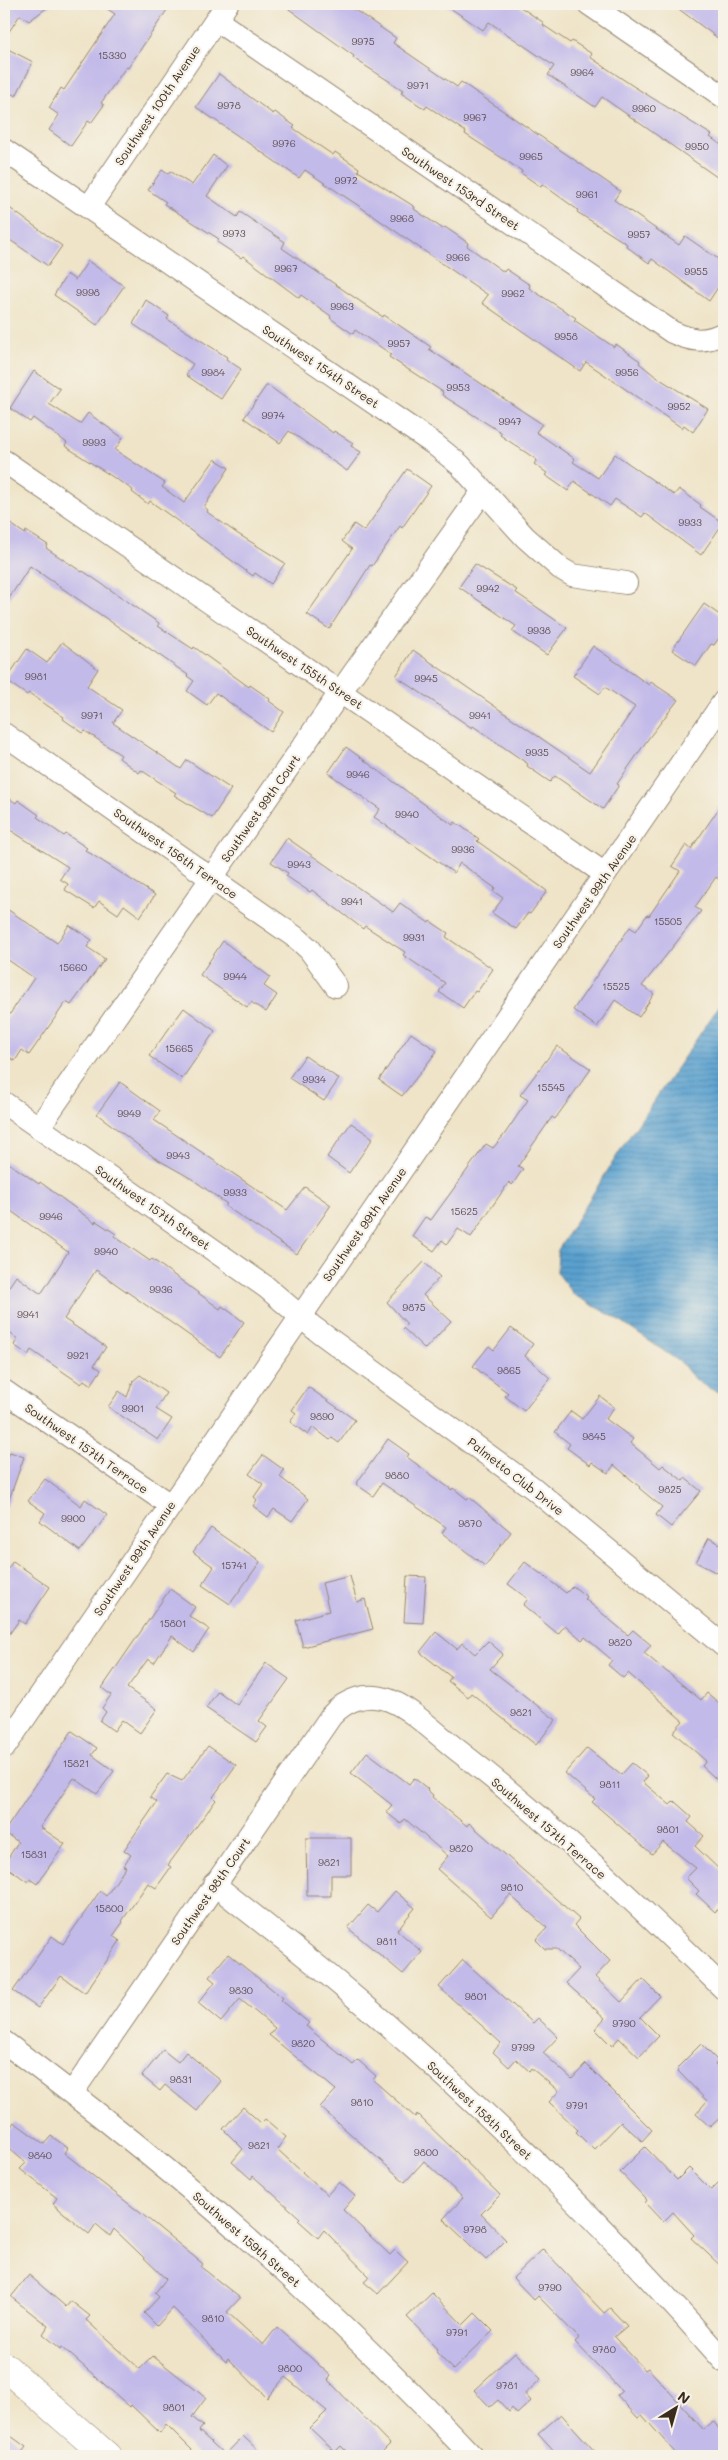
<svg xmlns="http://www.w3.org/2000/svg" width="728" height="2460" font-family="Mali,sans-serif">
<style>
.water{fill:url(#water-rules);stroke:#4a6677}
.building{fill:#c2bae9}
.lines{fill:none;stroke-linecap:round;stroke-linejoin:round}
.minor-casing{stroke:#958773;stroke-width:24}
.tertiary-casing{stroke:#958773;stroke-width:29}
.minor{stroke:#fff;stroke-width:22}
.tertiary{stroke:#fff;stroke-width:28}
.labels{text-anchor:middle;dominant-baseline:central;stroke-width:4.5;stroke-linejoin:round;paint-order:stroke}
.number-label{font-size:10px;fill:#5d4e51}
.street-label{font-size:12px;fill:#3b2a1e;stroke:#f7f3e8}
</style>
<defs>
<pattern id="water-rules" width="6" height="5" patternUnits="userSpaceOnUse" patternTransform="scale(1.25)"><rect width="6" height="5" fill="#5aa1d0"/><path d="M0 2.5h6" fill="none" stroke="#4c83a8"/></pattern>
</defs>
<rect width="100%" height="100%" fill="#f7f3e8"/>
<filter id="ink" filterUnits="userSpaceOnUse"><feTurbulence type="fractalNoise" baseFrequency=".02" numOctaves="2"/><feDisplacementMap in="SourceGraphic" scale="10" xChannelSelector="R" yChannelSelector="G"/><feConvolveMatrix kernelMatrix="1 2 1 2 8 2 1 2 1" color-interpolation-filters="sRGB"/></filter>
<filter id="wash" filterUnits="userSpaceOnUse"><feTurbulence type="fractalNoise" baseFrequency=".0096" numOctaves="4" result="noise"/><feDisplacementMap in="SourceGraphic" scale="20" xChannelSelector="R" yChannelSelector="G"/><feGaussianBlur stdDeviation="1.12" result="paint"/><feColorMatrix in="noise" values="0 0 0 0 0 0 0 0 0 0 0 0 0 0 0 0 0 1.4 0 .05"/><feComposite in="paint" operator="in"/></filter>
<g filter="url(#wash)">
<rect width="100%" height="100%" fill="#efe4c8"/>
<!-- water -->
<path class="water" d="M724 999V1393C707 1390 692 1379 683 1364L614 1317 574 1295 557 1272 558 1250 570 1230 625 1143Z"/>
<g id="blocks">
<!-- building -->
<path class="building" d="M4 4H52L29 21 20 15 4 39Z
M100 4H171L128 68 126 67 101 103 104 105 91 123 88 121 71 146 49 130 59 115 49 108 61 88 64 90 115 14Z
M282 4H346L396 38 393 43 457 87 461 82 620 191 614 200 679 245 685 236 724 263V278L709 301 652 259 649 263 626 246 627 244 577 212 578 210 542 184 541 187 521 173 522 171 465 134 466 132 427 106 425 109 401 93 403 90 353 58 354 56Z
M444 4H516L544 23 543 25 570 43 572 41 592 54 590 57 633 86 712 135 710 137 724 147V182L602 97 595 107 548 75 554 66 489 22 483 30Z
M672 4H724V30L719 39Z
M4 47 33 62 16 96 4 90Z
M219 74 273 114 275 112 295 126 293 128 333 155 335 152 359 168 358 171 415 207 414 209 443 229 445 227 468 243 467 246 504 272 506 269 530 285 529 288 576 318 574 320 614 347 616 344 640 361 639 363 655 376 708 409 693 432 684 425 682 428 586 362 580 371 482 303 488 295 359 206 305 170 299 178 196 107Z
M213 155 227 166 207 196 237 217 240 212 285 242 282 248 383 317 384 315 431 347 429 349 542 424 536 432 575 459 573 462 598 478 615 454 674 495 679 489 701 505 700 507 723 523 701 555 645 513 642 517 615 499 610 506 574 481 568 491 545 475 547 473 534 464 537 460 500 435 502 433 442 395 443 392 389 357 391 354 355 330 353 334 330 318 331 316 301 295 299 298 243 256 241 258 217 242 219 239 164 204 166 202 148 190 162 170 168 174 170 171 192 185Z
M4 204 62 246 48 266 4 236Z
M88 261 124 286 97 325 54 295 67 274 75 280Z
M146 300 169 316 167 319 227 357 226 359 241 369 221 399 186 375 193 364 133 324Z
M34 371 60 389 49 404 80 424 88 413 123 438 115 450 165 483 162 487 184 503 215 459 229 468 204 507 208 510 207 512 238 534 285 563 271 584 255 573 253 576 150 501 148 504 132 492 133 490 65 446 67 443 33 418 30 422 10 408Z
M266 386H269L333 433 334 431 353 443 351 446 361 452 347 471 289 431 280 443 244 418Z
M407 469 431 486 402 528 400 526 372 566 370 565 329 629 307 614 352 549 342 541 354 524 364 531Z
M4 519 25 534 26 531 48 545 46 548 82 572 83 571 159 623 158 626 193 649 194 647 249 687 250 685 270 699 269 701 284 712 271 732 216 693 207 705 187 691 194 681 187 676 188 675 30 566 4 606Z
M475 564 517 590 515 592 567 628 547 655 512 631 516 626 459 587Z
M704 604 724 618V631L714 645 711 644 696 666 672 650Z
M62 642 98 669 87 686 122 710 113 723 181 769 187 760 231 789 212 818 174 795 176 793 141 770 139 773 119 758 121 755 85 731 83 733 63 719 64 717 29 693 27 695 8 682 7 678 27 649 47 663Z
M593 646 649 685 651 682 678 700 648 739 617 784 619 785 603 809 555 776 550 782 527 766 528 764 473 726 472 728 396 676 413 650 590 772 635 707 605 687 600 694 573 676Z
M346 747 453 825 455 822 479 839 477 841 547 891 530 914 528 913 516 929 492 913 503 898 493 891 495 888 460 863 454 873 374 817 380 809 328 773Z
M4 795 16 803 18 800 39 815 37 817 64 836 66 834 87 848 85 850 155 895 140 917 124 905 118 914 99 901 94 908 65 890 68 884 60 879 68 867 4 826Z
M724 801V883L716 877 695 907 701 911 642 986 654 994 639 1017 615 1000 597 1027 573 1010 630 927 636 931 647 915 649 916 680 871 672 866 686 845 691 849Z
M287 838 393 912 400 903 429 923 430 921 448 933 446 937 493 969 477 992 475 991 463 1008 439 992 445 983 403 955 405 952 365 926 363 929 312 890 310 892 286 876 288 873 271 862Z
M4 907 57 943 69 925 92 940 87 947 105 959 71 1005 66 1002 29 1055 22 1050 15 1061 4 1053V1023L34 978 4 957Z
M223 941 270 977 264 986 277 995 266 1012 251 1002 247 1007 200 975Z
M184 1008 215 1031 182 1079 149 1056Z
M411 1033 437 1051 402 1096 379 1080Z
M557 1046 591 1069 555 1119 552 1117 518 1166 523 1169 512 1185 509 1182 471 1237 458 1229 447 1244 442 1240 434 1251 412 1236 425 1217 431 1220 486 1144 493 1148 504 1135 528 1100 520 1095Z
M305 1056 339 1079 324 1101 289 1078Z
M120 1082 160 1111 154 1120 287 1210 305 1187 331 1205 297 1254 225 1206 227 1204 192 1179 155 1158 97 1114Z
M351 1123 373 1138 349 1173 327 1157Z
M4 1160 39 1184 40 1182 95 1223 96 1221 116 1234 114 1236 150 1261 152 1259 220 1309 222 1306 244 1322 220 1357 96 1270 64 1319 106 1347 94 1365 101 1370 91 1385 84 1380 81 1384 31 1350 28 1355 14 1345 18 1339 4 1329V1294L16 1276 41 1294 68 1252 4 1206Z
M424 1262 440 1277 423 1295 451 1321 425 1349 403 1328 407 1324 387 1302Z
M511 1328 533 1344 525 1356 550 1378 524 1411 505 1396 508 1393 473 1366 489 1346 494 1350Z
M140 1375 166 1393 156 1409 172 1419 158 1440 108 1407 119 1391 127 1397 133 1381Z
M308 1387 355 1420 339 1443 332 1438 330 1440 313 1427 308 1435 290 1422 296 1413 292 1410Z
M600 1396 614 1407 606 1419 633 1439 630 1443 660 1468 663 1465 683 1481 685 1478 701 1491 671 1527 656 1515 662 1507 639 1488 640 1487 614 1465 608 1473 592 1462 590 1465 567 1448 570 1444 555 1432 571 1411 582 1419Z
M388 1439 409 1454 407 1457 452 1490 453 1488 467 1499 469 1497 511 1532 485 1566 442 1533 446 1527 382 1483 373 1496 356 1484Z
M10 1452 24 1457 6 1508H4V1456L8 1457Z
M263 1455 284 1470 280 1477 308 1499 292 1521 274 1509 268 1517 253 1506 257 1500 254 1497 263 1484 249 1474Z
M45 1479 81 1506 85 1499 107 1515 80 1551 40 1521 45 1513 28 1501Z
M211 1528 260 1562 230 1604 202 1585 214 1567 193 1552Z
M709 1538 724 1546V1560L717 1573 696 1562Z
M13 1561 50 1587 25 1624 19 1620 4 1642V1575Z
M525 1562 566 1593 573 1586 587 1597 585 1599 628 1635 633 1630 651 1645 644 1653 701 1700 707 1693 724 1707V1786L702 1766 706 1761 673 1732 683 1721 628 1673 623 1678 608 1665 612 1660 585 1637 582 1640 565 1625 558 1634 523 1605 528 1599 508 1584Z
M350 1576 357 1602 365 1599 373 1629 303 1647 296 1620 329 1611 322 1583Z
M407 1576 426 1577 423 1623 404 1622Z
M170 1589 195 1607 189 1616 209 1629 194 1652 172 1636 154 1663 148 1659 127 1688 157 1709 140 1733 122 1720 114 1731 100 1721 106 1712 102 1708 111 1695 102 1688Z
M436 1632 457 1649 462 1643 475 1654 488 1641 503 1654 490 1669 556 1720 536 1745 471 1693 468 1697 448 1681 451 1677 420 1652Z
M266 1663 289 1679 259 1721 267 1727 256 1742 206 1708 218 1691 237 1705Z
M72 1731 97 1748 92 1755 114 1771 97 1794 74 1778 40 1827 65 1844 37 1884 30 1879 28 1882 4 1865 18 1842 4 1832Z
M208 1746 236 1765 213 1797 216 1800 168 1865 171 1867 156 1888 148 1883 122 1921 123 1922 113 1936 120 1941 85 1993 61 1976 38 2008 13 1991 52 1936 63 1944 100 1891 106 1896 126 1867 123 1866 131 1855 124 1850 157 1802 150 1797 167 1774 182 1781Z
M587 1748 621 1775 632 1763 648 1776 643 1782 670 1805 674 1801 692 1817 688 1822 704 1836 695 1846 724 1874V1902L715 1912 696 1894 699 1891 686 1878 696 1868 663 1842 652 1854 592 1802 595 1799 565 1773Z
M367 1752 409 1784 414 1778 428 1789 427 1790 433 1795 432 1797 467 1826 469 1823 579 1919 574 1925 610 1961 595 1977 621 2002 643 1979 660 1996 640 2017 659 2036 639 2057 619 2038 612 2046 595 2029 605 2018 566 1983 579 1969 557 1949H545L536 1940 547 1928 510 1895 491 1917 437 1869 448 1856 405 1819 401 1824 386 1812 392 1805 351 1773Z
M306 1838H351V1875H331V1896H307Z
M395 1891 415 1908 397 1930 422 1952 403 1974 348 1928 368 1905 377 1912Z
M228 1954 283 1998 281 2000 309 2023 306 2026 353 2065 358 2060 376 2076 373 2080 415 2117 417 2114 500 2195 481 2214 506 2240 486 2260 443 2219 463 2198 424 2161 405 2182 320 2107 336 2090 269 2035 275 2028 240 1999 221 2022 198 2003 215 1982 209 1977Z
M463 1960 533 2023 538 2018 558 2037 543 2053 572 2079 586 2064 652 2130 642 2141 621 2122 594 2150 576 2132 578 2130 549 2102 559 2091 531 2068 529 2071 516 2059 509 2067 493 2052 501 2043 439 1987Z
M701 2044 718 2061 715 2065 724 2074V2118L722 2116 710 2127 696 2114 707 2101 678 2071V2067Z
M163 2050 178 2062 186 2052 221 2081 197 2111 165 2085 160 2091 142 2076Z
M243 2107 261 2123 265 2119 286 2137 277 2149 327 2195 339 2182 355 2196 343 2210 390 2255 395 2250 408 2262 378 2294 364 2282 370 2277 324 2230 318 2238 298 2220 300 2218 253 2176 251 2179 232 2162 243 2149 223 2129Z
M14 2122 44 2144 51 2136 68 2148 64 2153 152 2222 203 2264 201 2267 240 2298 227 2312 263 2345 277 2327 331 2376 328 2380 390 2444 378 2456H351L341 2446 335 2452 310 2428 327 2411 285 2377 267 2398 228 2358 226 2362 173 2308 157 2326 144 2313 159 2297 155 2293 166 2279 114 2229 110 2236 96 2224 89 2234 53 2204 57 2198 20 2169 26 2163 4 2144V2137Z
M645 2147 677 2180 689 2168 711 2190 724 2177V2269L691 2238 694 2235 673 2212 663 2222 645 2203 647 2200 620 2172Z
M543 2249 604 2313 610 2308 627 2326 614 2337 645 2370 648 2368 703 2429 713 2421 724 2435V2456H678L642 2415 638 2418 617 2395 622 2391 575 2342 579 2338 538 2296 534 2300 513 2278Z
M29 2275 66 2307 71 2301 90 2316 86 2320 140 2369 153 2356 206 2398 192 2417 203 2426 199 2431 225 2455 243 2436 264 2456H198L166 2424 160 2433 131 2405 130 2407 62 2347 61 2349 43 2334 48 2326 11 2297Z
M432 2293 463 2325 475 2313 493 2331 453 2370 436 2352 438 2349 407 2317Z
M515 2352 541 2379 525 2394 531 2401 517 2414 512 2408 509 2412 498 2400 490 2407 474 2390Z
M561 2414 599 2456H558L538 2434Z
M4 2431 26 2447 19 2456H4Z"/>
</g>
</g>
<g filter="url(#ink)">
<use href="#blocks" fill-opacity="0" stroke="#958773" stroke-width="1"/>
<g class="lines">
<defs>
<path id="minor" d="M589 4 724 97
M216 20 672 332C692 341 704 343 724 333
M4 150 434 444 460 465 525 537 560 568 572 575 626 583
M89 207 227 4
M4 461 605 874
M4 734 298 939 309 949 336 986
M4 1103 266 1287 314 1328 533 1488 724 1646
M39 1127 353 674 483 491
M4 1391 170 1505
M4 1748 724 701
M214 1884C257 1919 302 1952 344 1988 480 2102 607 2228 724 2361
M4 2042C171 2166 329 2303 472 2456
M72 2093 331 1716C346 1699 367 1692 389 1700 409 1707 438 1735 456 1749 551 1822 639 1905 724 1989"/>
<path id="tertiary" d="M4 2366 107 2456"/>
</defs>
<!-- minor casing -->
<use href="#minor" class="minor-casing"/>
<!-- tertiary casing -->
<use href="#tertiary" class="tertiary-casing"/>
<!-- minor -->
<use href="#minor" class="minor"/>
<!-- tertiary -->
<use href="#tertiary" class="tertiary"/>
</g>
</g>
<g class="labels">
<!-- number labels -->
<g class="number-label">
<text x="363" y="41">9975</text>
<text x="112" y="55">15330</text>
<text x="582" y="72">9964</text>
<text x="418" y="85">9971</text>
<text x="229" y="105">9978</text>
<text x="644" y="108">9960</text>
<text x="475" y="117">9967</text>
<text x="284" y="143">9976</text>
<text x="697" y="146">9950</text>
<text x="531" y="156">9965</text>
<text x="346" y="180">9972</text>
<text x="587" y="194">9961</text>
<text x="402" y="218">9968</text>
<text x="234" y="233">9973</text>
<text x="639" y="234">9957</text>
<text x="458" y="257">9966</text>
<text x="286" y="268">9967</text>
<text x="696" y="271">9955</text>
<text x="88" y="292">9998</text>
<text x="513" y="293">9962</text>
<text x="342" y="306">9963</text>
<text x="566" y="336">9958</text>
<text x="399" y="343">9957</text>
<text x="213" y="372">9984</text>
<text x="627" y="372">9956</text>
<text x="458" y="387">9953</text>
<text x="679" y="406">9952</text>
<text x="273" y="415">9974</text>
<text x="510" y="421">9947</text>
<text x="94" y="442">9993</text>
<text x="690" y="522">9933</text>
<text x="488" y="588">9942</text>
<text x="539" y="630">9938</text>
<text x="36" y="676">9981</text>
<text x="426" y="678">9945</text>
<text x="92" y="715">9971</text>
<text x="480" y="715">9941</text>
<text x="537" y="752">9935</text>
<text x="358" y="774">9946</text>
<text x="407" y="814">9940</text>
<text x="463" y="849">9936</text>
<text x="299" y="864">9943</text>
<text x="352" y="901">9941</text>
<text x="668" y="921">15505</text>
<text x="414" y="937">9931</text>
<text x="73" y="967">15660</text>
<text x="235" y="976">9944</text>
<text x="616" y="986">15525</text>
<text x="179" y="1048">15665</text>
<text x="314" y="1079">9934</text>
<text x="551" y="1087">15545</text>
<text x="129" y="1113">9949</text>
<text x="178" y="1155">9943</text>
<text x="235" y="1192">9933</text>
<text x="464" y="1211">15625</text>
<text x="51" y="1216">9946</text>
<text x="106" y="1251">9940</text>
<text x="161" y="1289">9936</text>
<text x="414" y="1307">9875</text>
<text x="28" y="1314">9941</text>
<text x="78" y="1355">9921</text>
<text x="509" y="1370">9865</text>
<text x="133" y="1408">9901</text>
<text x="322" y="1416">9890</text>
<text x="594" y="1436">9845</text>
<text x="397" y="1475">9880</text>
<text x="670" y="1489">9825</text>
<text x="73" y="1518">9900</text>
<text x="470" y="1523">9870</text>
<text x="234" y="1565">15741</text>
<text x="173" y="1623">15801</text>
<text x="620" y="1642">9820</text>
<text x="521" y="1712">9821</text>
<text x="76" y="1763">15821</text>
<text x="610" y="1784">9811</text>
<text x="668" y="1829">9801</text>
<text x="461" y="1848">9820</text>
<text x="34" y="1854">15831</text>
<text x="329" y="1862">9821</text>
<text x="512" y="1887">9810</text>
<text x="109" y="1908">15800</text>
<text x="387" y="1941">9811</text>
<text x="241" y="1990">9830</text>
<text x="476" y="1996">9801</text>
<text x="624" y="2023">9790</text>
<text x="303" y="2043">9820</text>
<text x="523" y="2047">9799</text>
<text x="181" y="2079">9831</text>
<text x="362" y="2102">9810</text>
<text x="577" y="2105">9791</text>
<text x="259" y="2145">9821</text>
<text x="426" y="2152">9800</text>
<text x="40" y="2155">9840</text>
<text x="475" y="2229">9798</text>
<text x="550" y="2287">9790</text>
<text x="213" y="2318">9810</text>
<text x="457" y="2332">9791</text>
<text x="604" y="2349">9780</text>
<text x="290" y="2368">9800</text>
<text x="507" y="2385">9781</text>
<text x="174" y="2407">9801</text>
</g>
<!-- street labels -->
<g class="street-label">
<text transform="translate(157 105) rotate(-56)">Southwest 100th Avenue</text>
<text transform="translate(461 188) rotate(34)">Southwest 153rd Street</text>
<text transform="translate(321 366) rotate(34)">Southwest 154th Street</text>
<text transform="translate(305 667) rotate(34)">Southwest 155th Street</text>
<text transform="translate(260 808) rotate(-55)">Southwest 99th Court</text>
<text transform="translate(176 853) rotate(35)">Southwest 156th Terrace</text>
<text transform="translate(594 891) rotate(-55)">Southwest 99th Avenue</text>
<text transform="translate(153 1207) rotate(35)">Southwest 157th Street</text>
<text transform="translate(364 1224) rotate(-55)">Southwest 99th Avenue</text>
<text transform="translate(87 1448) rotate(35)">Southwest 157th Terrace</text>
<text transform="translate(516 1476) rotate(38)">Palmetto Club Drive</text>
<text transform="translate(134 1558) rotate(-56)">Southwest 99th Avenue</text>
<text transform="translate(549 1828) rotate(41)">Southwest 157th Terrace</text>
<text transform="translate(210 1891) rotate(-55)">Southwest 98th Court</text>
<text transform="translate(480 2110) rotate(43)">Southwest 158th Street</text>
<text transform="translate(247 2239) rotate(41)">Southwest 159th Street</text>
</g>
</g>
<!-- margin -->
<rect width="728" height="2460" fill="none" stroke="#f7f3e8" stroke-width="20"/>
<!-- north arrow -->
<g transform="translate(676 2408) rotate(37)" stroke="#f7f3e8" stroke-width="4" paint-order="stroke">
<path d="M0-4L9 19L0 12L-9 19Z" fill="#3b2a1e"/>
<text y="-8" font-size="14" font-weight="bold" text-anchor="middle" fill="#3b2a1e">N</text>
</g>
</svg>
